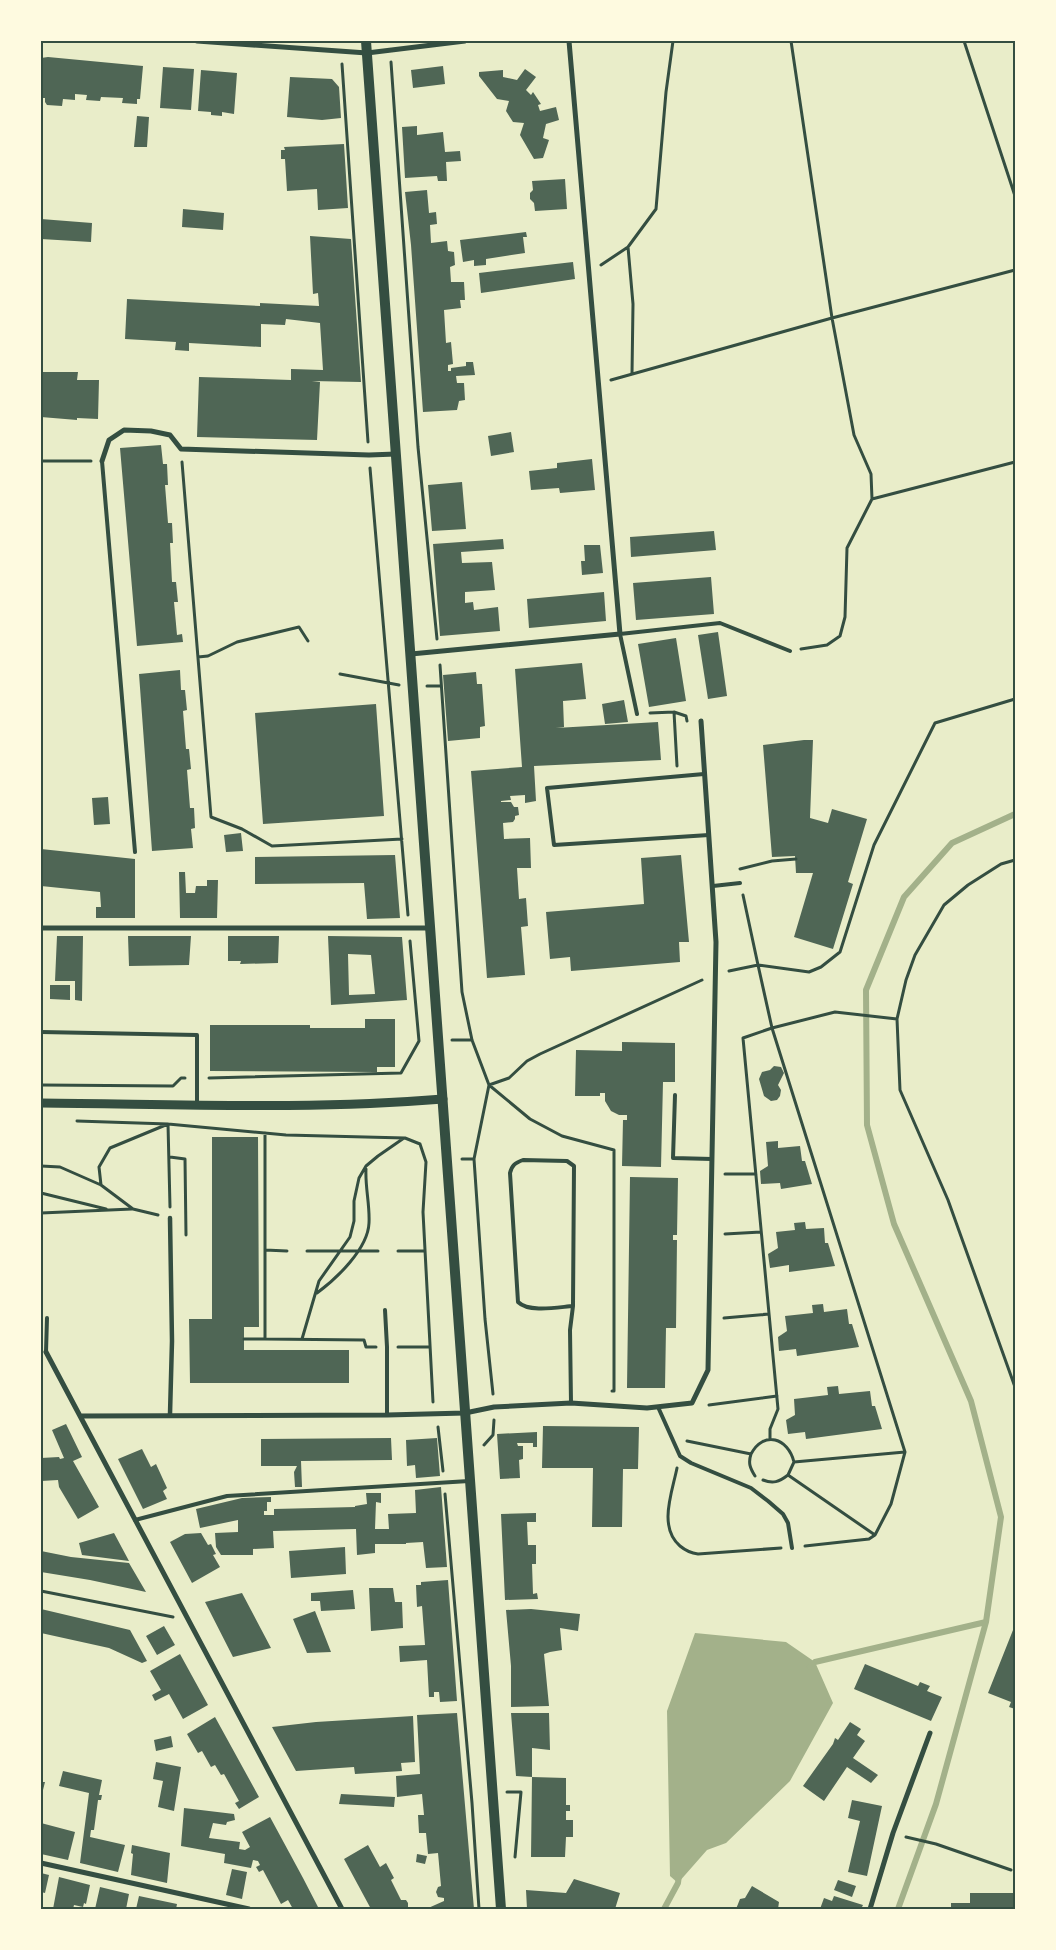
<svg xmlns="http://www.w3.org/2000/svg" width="1056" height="1950" font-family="'PT Serif',serif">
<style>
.water{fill:#a3b18a}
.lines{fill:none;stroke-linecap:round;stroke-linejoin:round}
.stream{stroke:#a3b18a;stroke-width:6}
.building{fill:#4f6655;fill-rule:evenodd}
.path{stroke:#344e41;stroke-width:3}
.service{stroke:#344e41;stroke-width:4}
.pedestrian{stroke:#344e41;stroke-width:4.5}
.minor{stroke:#344e41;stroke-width:5}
.tertiary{stroke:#344e41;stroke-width:9}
.secondary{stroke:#344e41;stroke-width:10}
.neatline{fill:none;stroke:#344e41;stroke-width:2}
</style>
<rect width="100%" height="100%" fill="#e9edc9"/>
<!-- water -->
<path class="water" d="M695 1633 786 1642 815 1662 833 1703 790 1781 726 1843 707 1850 678 1883 670 1876 667 1711Z"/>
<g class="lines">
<!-- stream -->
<path class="stream" d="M810 1667 815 1662 986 1622 1001 1517 971 1401 894 1224 867 1125 866 990 904 897 952 843 1015 814
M664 1909 678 1883 679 1875
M898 1909 936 1804 986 1622"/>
</g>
<!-- building -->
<path class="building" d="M48 57 143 66 140 99H137V104L122 103 123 98 101 97 100 101 86 100 87 95 75 94V100L63 99 62 106 47 105 45 102V98H41V58Z
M443 66 445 84 413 88 411 70Z
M163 67 194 69 191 110 160 108Z
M525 69 536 77 526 90 531 95 533 92 541 104 538 105 540 111 556 107 559 120 546 124 543 138 549 140 543 158 534 159 520 135 524 123 513 122 506 111 509 101 497 99 479 76V72L503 70V77L517 80Z
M201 70 237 73 234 114 222 112V116L211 115V112L198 111Z
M290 77 332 79 339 87 341 118 322 120 287 117Z
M137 116 149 117 147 147H134Z
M417 126V135L443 132 445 152 460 151 461 161 446 162 447 181H438L437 176 405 178 402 127Z
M344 144 348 208 318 210 317 189 287 191 285 159H281V150H285L284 147Z
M565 179 567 209 535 211 534 203 530 199V193L533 190 532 181Z
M427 190 429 213 436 212 437 224 430 225 431 243 447 241 448 251 454 252 455 265 450 267 451 282H464L465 300H460L461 308 444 310 446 343 451 342 453 364 448 365V371H451V368L466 366V362H473L475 375 456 376 457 383H464L465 400 459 401 457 410 423 412 411 245 405 192Z
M183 209 224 213 223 230 182 227Z
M41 219 92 223 91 242 41 239Z
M526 232 527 237H523L525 253 486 259V265L474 266V260L463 262 460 240Z
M310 236 351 239 361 382 312 381 320 382 317 440 197 437 199 377 291 380V369L323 370 320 323 286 319 285 325 261 324V347L189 343V351L175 350 176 342 125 339 127 299 260 306V303L319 306 318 293 313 294Z
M573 262 575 279 481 293 479 273Z
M42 372H78L77 380H99L98 419 77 418V420L41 417Z
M511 432 514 452 491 456 488 436Z
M161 445 163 464H167L168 485H165L168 523H172L173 543H170L172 582H176L178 602H174L177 635 182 634 183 642 137 646 120 448Z
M592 459 595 490 560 493 559 488 531 490 529 471 557 468V463Z
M462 482 466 529 432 531 428 485Z
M714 531 716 550 631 557 630 537Z
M503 539 504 549 461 552 462 563 492 562 495 590 465 592V603L473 602 474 610 498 607 500 631 440 636 433 544Z
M584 545H600L603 573 582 575 581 561H585Z
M711 577 714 614 636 620 633 583Z
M604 592 606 621 529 628 527 599Z
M718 632 727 696 708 699 698 635Z
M676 638 686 701 649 707 638 644Z
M582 663 586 699 563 701 564 727 556 728 658 722 661 760 534 766 536 801 525 803V795L510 796 511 800 501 801V802H511L514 807H518L519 815 515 816V819L513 822 503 823 504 839 530 838 531 868H517L519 899 526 898 528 926 521 927 525 975 487 978 471 771 522 767 515 669Z
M180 670 181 690H185L187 710 183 711 186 749H189L191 769 187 770 190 808H194L195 828 191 829 193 848 152 851 139 674Z
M476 672 477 684H482L485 726 480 727V738L448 741 443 675Z
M624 700 628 722 605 724 602 704Z
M376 704 384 816 263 824 255 713Z
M804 740H813L810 818 828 823 832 809 867 819 848 882 853 884 833 949 794 937 813 873H796L795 856 772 857 763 745Z
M108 797 110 824 94 825 92 798Z
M241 833 243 851 226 852 224 835Z
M41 849 135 859V918H96V907H101L100 892 41 886Z
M395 855 400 918 367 919 364 883 255 884V857Z
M681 855 689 942H679L680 962 571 971 570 957 550 959 546 912 644 904 641 858Z
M179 872H185L186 893H195L196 886H207V880H218L217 918H180Z
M57 936H83L82 1001 75 1000V981H55Z
M128 936H191L189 965 129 966Z
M228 936H279L278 963 240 964 241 961H228Z
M328 936 402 937 407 1000 331 1005ZM348 954 371 955 375 994 349 995Z
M50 985H70V1000L50 999Z
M365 1019H395V1067H377V1072L210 1071V1025H310V1028H365Z
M622 1042 675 1043V1082H663L661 1167 622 1166 623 1120H627V1115H619L611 1111 605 1101V1093H600V1096H575L576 1050 622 1051Z
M774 1066 781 1067 784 1073 778 1085 781 1090 780 1096 777 1100 771 1101 764 1096 759 1079 762 1072 770 1070Z
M212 1137H258L259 1327H244V1350H349V1383H190L189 1319H212Z
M778 1141V1148L800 1146 802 1161H805L812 1184 781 1189 780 1183 761 1184 760 1171 768 1166 766 1142Z
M630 1177 678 1178 677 1235H673V1240H677L676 1328H666L665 1388H627Z
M805 1222 806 1229 824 1228 825 1243H828L835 1266 789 1272V1265L770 1268 768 1254 778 1248 776 1232 795 1230 794 1223Z
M823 1304 824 1312 847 1309 849 1324H852L859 1347 797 1356 796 1349 779 1351 778 1337 787 1331 785 1316 813 1313 812 1305Z
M838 1386 839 1394 870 1391 872 1406H875L882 1429 806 1439 805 1432 788 1434 786 1420 795 1415 794 1399 828 1395 827 1387Z
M66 1424 82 1457 73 1461 99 1507 78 1519 59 1487 58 1480 41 1481V1458L59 1457 60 1459 64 1458 52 1430Z
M543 1426 639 1427 638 1469H623L622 1527H592L593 1468H542Z
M537 1432V1447H533V1443H517L518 1446H523V1459L519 1460 520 1478 500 1479 497 1434Z
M391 1438 392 1460 301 1461 302 1487H295L294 1472 297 1466H261V1439Z
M437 1438 440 1476 416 1478 415 1465 407 1466 406 1440Z
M142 1449 151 1467 156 1464 167 1488 163 1491 167 1499 143 1509 118 1459Z
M441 1487 447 1567 426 1568 423 1542 406 1543V1544H375V1553L357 1555 356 1529 273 1531 274 1548 253 1549V1555H221L216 1547 215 1533 238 1532V1520L200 1528 196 1509 242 1498 271 1497V1502H267V1511H264V1515H274V1509L355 1507V1506L367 1504 366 1493H381V1503L376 1502 375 1529H389L388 1514 416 1513 415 1490Z
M536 1513V1522H527L528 1545H536V1564H532L533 1594 537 1593 538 1599 505 1600 501 1514Z
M114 1533 129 1561 82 1555 79 1543Z
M201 1533 208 1545 211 1544 216 1554 213 1555 220 1567 192 1583 170 1542 185 1534Z
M345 1547 346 1574 291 1578 289 1551Z
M41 1551 71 1557 129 1563 146 1592 90 1580 41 1572Z
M448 1580 457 1701 440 1702 439 1692H434V1697H429L427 1660 400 1662 399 1646 425 1645 422 1606 417 1607 416 1585H421V1582Z
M369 1588H393L395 1602H402L403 1628 371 1631Z
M353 1590 355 1609 321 1611 320 1601H311V1593Z
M242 1593 271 1648 233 1657 205 1602Z
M41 1609 130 1630 147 1661 142 1663 109 1648 41 1633Z
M531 1609 580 1614 578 1631 560 1628 562 1650 550 1652 544 1654 549 1706 511 1707V1666L506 1610Z
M315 1611 331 1652 307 1653 293 1619Z
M1015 1625V1709L1009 1707 1011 1702 988 1693Z
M164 1626 175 1645 157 1655 146 1636Z
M180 1654 208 1705 183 1719 169 1694 155 1701 152 1695 161 1690 150 1671Z
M865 1664 918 1686 920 1682 930 1686 927 1691 942 1697 931 1721 854 1689Z
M457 1713 474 1909H426L444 1901V1898L438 1897 436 1892 438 1887 441 1886 438 1853 428 1854 426 1833H419L418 1815H424L422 1794 397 1797 396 1776 420 1774 417 1715Z
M511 1713H549L550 1750 532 1748V1777L566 1778V1805H570V1811H566V1820H573V1837H566L565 1857H531L532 1777 516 1776Z
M413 1716 415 1762 401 1763 402 1771 355 1774 354 1767 296 1771 272 1727 316 1722Z
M215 1717 259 1797 239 1809 235 1803 239 1801 224 1774 221 1775 215 1765 211 1767 202 1751 198 1753 187 1734Z
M850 1722 861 1729 857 1735 865 1741 853 1758 878 1775 871 1783 847 1767 824 1801 803 1786 833 1744 835 1738 838 1740Z
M171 1736 173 1747 156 1751 154 1740Z
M156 1762 181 1767 174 1811 158 1807 163 1781 153 1779Z
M63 1771 102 1780 99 1795H102L101 1800H98L94 1830H91L90 1837 125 1845 118 1872 80 1863 89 1793 59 1786Z
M41 1782H45L42 1794H41Z
M341 1794 395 1797 394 1807 339 1804Z
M852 1800 882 1806 867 1876 848 1872 860 1821 848 1818Z
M184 1808 234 1814 235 1820 227 1822 226 1825 213 1823 209 1838 240 1842 239 1849 245 1850 250 1847 242 1832 270 1817 303 1878 318 1907 317 1909H293L288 1900 281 1904 263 1870 259 1872 256 1867 260 1865 258 1861 253 1860 251 1868 224 1863 225 1854 181 1846Z
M41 1823 75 1832 68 1860 41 1854Z
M132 1845 170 1853 167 1883 131 1875 133 1854 131 1853Z
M368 1845 380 1867 386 1863 394 1878 391 1880 401 1900H406L408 1903V1909H371L344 1859Z
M417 1854 427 1856 425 1864 416 1862Z
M232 1869 247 1872 242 1899 226 1895Z
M41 1873 49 1875 45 1893 41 1892Z
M59 1877 90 1885 86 1904 84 1903 83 1907 74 1905 73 1909H53Z
M574 1879 620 1893 615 1909H527L526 1890 566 1893Z
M838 1880 856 1886 852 1897 834 1890Z
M752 1886 779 1902 778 1909H736L740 1899 745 1898Z
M100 1887 129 1894 126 1909H95Z
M970 1893H1015V1909H951V1903H970Z
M139 1896 177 1904 176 1909H136Z
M834 1896 863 1905 861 1909H820L824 1898 832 1901Z"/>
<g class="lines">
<!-- path -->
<path class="path" d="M791 41 832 318 854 435 871 474 872 499 847 548 845 617 840 636 827 645 801 649
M964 41 1015 196
M391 62 418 447 437 639
M342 64 368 442
M601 265 628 247
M632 374 633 304 628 247 656 209 666 92 673 41
M611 380 832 318 1015 270
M41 461H91
M182 462 211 817 242 829 272 846 402 839
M370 468 408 915
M872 499 1015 462
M198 657 208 656 237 642 299 627 308 641
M440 665 462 992 472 1040 489 1085 474 1159 485 1319 493 1394
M340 674 399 685
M427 686H441
M674 712 686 716 687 721
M650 713 674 712 677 766
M1015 860 1001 864 968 885 944 905 915 955 906 980 897 1019 900 1090 948 1200 1015 1387
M740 869 772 861 796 859
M743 895 758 965 809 972 821 967 840 952 874 845 935 723 1015 699
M729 971 758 965 772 1028 835 1012 897 1019
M452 1040H472
M209 1078 401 1073 419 1041 410 941
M41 1085 173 1086 181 1078H185
M77 1121 168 1124 286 1135 405 1138 420 1144 426 1162 423 1212 433 1402
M265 1133V1339L364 1340 366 1347H376
M170 1157 185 1159 186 1235
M462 1159H474
M41 1166 60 1167 101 1185 133 1209 158 1215
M725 1174H756
M101 1185 99 1167 110 1148 168 1124 170 1207
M41 1193 106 1209
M41 1213 132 1209
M725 1234 761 1232
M265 1250 287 1251
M307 1251H378
M398 1251H425
M317 1293C336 1279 368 1249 369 1223 370 1205 365 1187 366 1169
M724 1318 769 1314
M244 1339H265
M302 1339 319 1281 350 1237 354 1221V1201L359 1178 366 1166 378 1156 404 1138
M398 1347H430
M612 1391H614V1150L562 1136 530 1119 489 1085 509 1078 527 1061 540 1054 702 980
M709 1405 777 1396
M438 1427 443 1471
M687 1441 751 1454C748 1463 750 1468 755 1476
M484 1445 493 1435 494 1420
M751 1454C764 1430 788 1438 794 1462
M677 1468C672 1493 658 1527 680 1546 686 1551 690 1553 698 1554L781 1548
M788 1475 794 1462 905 1452
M763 1480C773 1484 779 1482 788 1475L875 1535 891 1504 905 1452 772 1028 743 1038 778 1409 770 1429V1439
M445 1494 472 1803 479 1909
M805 1546 869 1539 875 1535
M41 1591 173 1617
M507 1792H521L515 1857
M906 1837 936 1844 1011 1870"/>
<!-- service -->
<path class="service" d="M102 461 135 852
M637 714 620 634 720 623 790 651
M704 774 547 788 554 845 709 835
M713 886 740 883
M41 1032 197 1035V1104
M675 1095 673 1158 712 1159
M385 1310 387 1347V1415
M46 1352 47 1318
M571 1403 570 1330 573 1306 574 1166 567 1161 523 1160C515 1163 512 1165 510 1173L518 1302C529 1313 559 1307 573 1306
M658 1407 680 1456 691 1463 751 1488 768 1501 783 1514 788 1523 792 1548
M135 1520 227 1496 469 1481"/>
<!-- pedestrian -->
<path class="pedestrian" d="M170 1218 172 1341 170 1414"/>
<!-- minor -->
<path class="minor" d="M197 41 367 53 465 41
M102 461 109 440 124 430 151 431 170 435 181 449 369 455 396 454
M411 654 620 634 569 41
M41 928H430
M46 1352 342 1909
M81 1416 387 1415 465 1413 494 1407 571 1403 647 1408 692 1403 708 1370 716 942 701 721
M41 1863 249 1909
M870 1909 893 1833 930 1733"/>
<!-- tertiary -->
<path class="tertiary" d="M41 1103C175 1104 310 1110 443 1099"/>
<!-- secondary -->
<path class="secondary" d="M366 41 501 1909"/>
</g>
<!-- border -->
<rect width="1056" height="1950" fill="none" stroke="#fefae0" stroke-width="85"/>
<rect x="42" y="42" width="972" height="1866" class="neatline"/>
</svg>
